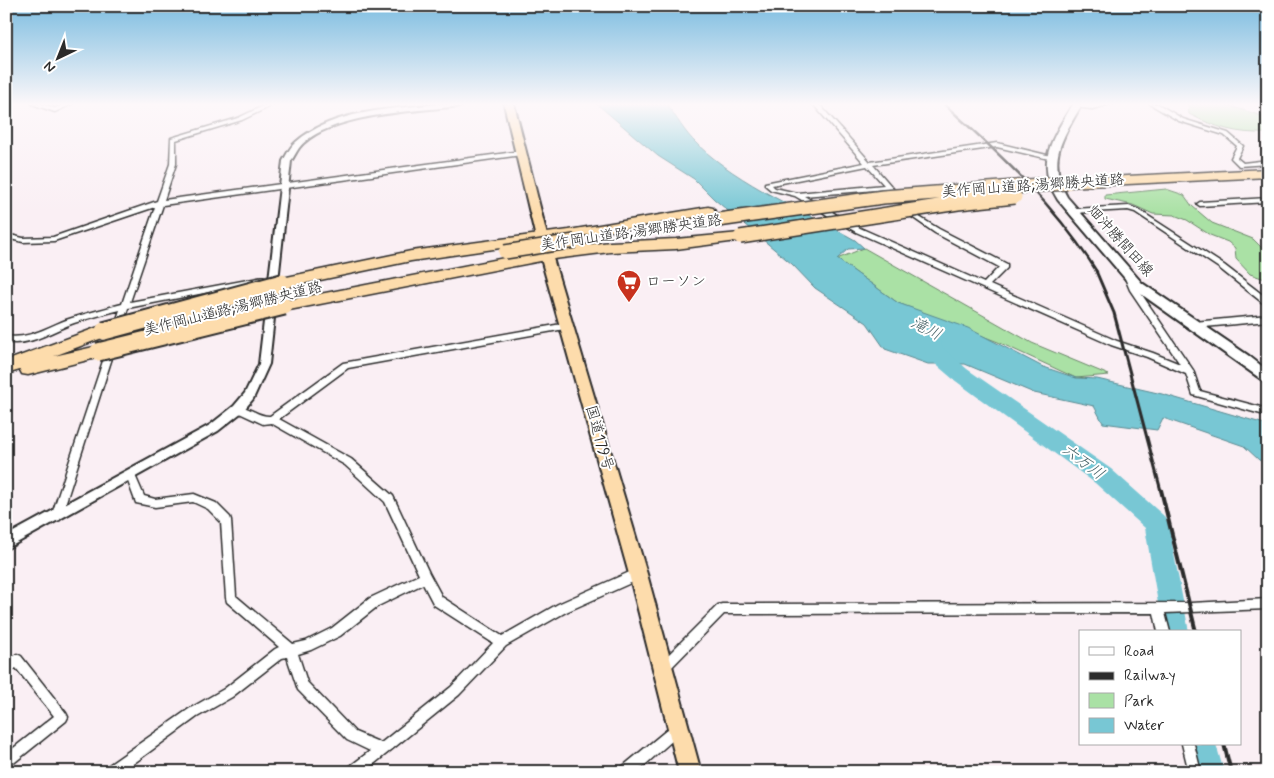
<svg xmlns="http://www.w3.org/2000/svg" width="1274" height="778" font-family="Mynerve,'Klee One',sans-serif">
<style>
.green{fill:#aae1a5;stroke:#6a8668}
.water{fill:#78c7d4;stroke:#598990}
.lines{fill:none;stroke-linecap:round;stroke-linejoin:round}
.river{fill:#78c7d4;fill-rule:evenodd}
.minor-casing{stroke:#2b2b2b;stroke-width:3}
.tertiary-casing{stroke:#2b2b2b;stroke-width:4}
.secondary-casing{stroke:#2b2b2b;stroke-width:4}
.trunk-casing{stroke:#2b2b2b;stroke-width:4}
.motorway-casing{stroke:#2b2b2b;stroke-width:3}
.minor{fill:#fff;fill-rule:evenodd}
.tertiary{fill:#fff;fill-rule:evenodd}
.secondary{fill:#fff;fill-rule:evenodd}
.trunk{fill:#fddcac;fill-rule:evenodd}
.motorway{fill:#fddcac;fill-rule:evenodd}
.rail-far2{stroke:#2b2b2b;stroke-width:2.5}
.rail-far1{stroke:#2b2b2b;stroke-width:3}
.rail{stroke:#2b2b2b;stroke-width:4}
.motorway-bridge-far1-casing{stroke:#2b2b2b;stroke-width:16;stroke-linecap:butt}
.motorway-bridge-casing{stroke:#2b2b2b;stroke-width:21;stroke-linecap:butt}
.motorway-bridge-far1{stroke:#fddcac;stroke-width:13}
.motorway-bridge{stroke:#fddcac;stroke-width:17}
.labels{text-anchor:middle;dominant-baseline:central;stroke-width:4;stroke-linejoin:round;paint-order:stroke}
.street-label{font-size:15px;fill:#2b2b2b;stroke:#fff}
.poi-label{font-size:15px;fill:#2b2b2b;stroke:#fff;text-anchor:start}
.water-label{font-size:16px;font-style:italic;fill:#466266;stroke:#fff}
</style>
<rect width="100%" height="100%" fill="#faeff4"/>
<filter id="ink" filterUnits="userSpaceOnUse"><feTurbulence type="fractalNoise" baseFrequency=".02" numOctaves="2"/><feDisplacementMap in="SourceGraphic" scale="10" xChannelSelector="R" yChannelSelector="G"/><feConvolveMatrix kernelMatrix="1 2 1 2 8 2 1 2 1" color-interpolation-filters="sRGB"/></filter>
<g filter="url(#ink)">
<!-- green -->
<path class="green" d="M1188 104H1224L1268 118V133C1236 134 1217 128 1189 114Z
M1166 189 1184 195 1192 206 1212 223 1253 239 1268 254V280L1250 274 1236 259 1235 248 1228 242 1210 235 1187 220 1174 215 1153 214 1133 205 1105 199V195Z
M864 248 1032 343 1109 375 1076 378 998 342 898 303 837 259Z"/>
<!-- water -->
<path class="water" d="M597 104H667C676 117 685 133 697 144 740 185 804 211 855 240L864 248 848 249 837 259 898 303 968 328 1041 366 1076 378 1097 379 1162 394 1268 425V464L1259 460 1244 446 1163 418 1157 430 1103 423 1094 406 1034 393 965 364H928L885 349 867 323 815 288 792 264 714 199 694 179 658 156Z"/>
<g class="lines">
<!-- river -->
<path class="river" d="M933 338 940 340 943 348 967 369 1111 469 1164 516 1168 523 1189 632H1163L1145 528 1095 483 953 379 926 356 924 345 926 340Z
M1188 744H1216L1224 772H1194Z"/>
<defs>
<path id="minor" d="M32 104H42L55 108 64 104H72L55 112Z
M267 104H275L242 120 176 140V164L164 200 521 151 524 153 521 155 163 205 130 302 274 275 278 277 274 279 128 308 61 517 60 520 56 521 52 520 51 517 120 310C104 314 89 318 74 323 52 331 30 347 6 342V336C29 340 49 326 69 319 86 313 104 309 122 304L155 207 54 241 23 242 6 238V234L23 238 53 237 157 201 170 164 171 138 238 118Z
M813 104H819L870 162 997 143 1051 156V158L1049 159 997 147 873 165 916 215 939 229 1007 264V268L990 285 1117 341 1153 353 1180 364 1130 290 1125 278 1129 275 1132 276 1138 289 1193 370 1200 391 1268 409V416L1193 395 1186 374 1147 357 1111 345 856 232 795 196 771 190 765 185V183L864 163ZM867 166 884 185 797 193 775 188 772 185ZM887 189 912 217 935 233 999 267 984 283 860 228 804 196Z
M1077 104H1111L1092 109 1075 107 1074 106Z
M1150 104H1158L1183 119 1228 133 1243 146 1237 158 1243 163 1268 160V164L1239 166 1231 158 1237 146 1224 135 1179 121Z
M1268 198V202L1200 206 1197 204 1200 202Z
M1129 206 1139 210 1224 265 1268 299V307L1219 268 1135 212 1128 210 1072 213 1069 211 1072 209Z
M1268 315V321L1194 328 1190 325 1194 322Z
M567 323 571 326 570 328 348 368 279 419 351 459 393 496 429 573 442 597 502 636 558 604 634 570 638 569 642 570 643 574 642 578 566 612 506 646 459 695 364 772H348L349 767 370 751 347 740 298 690 287 657 282 658 232 697 197 717 122 772H105L106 767 189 709 224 689 275 649 279 647 227 602 226 598 221 522 208 509 193 502 155 507 136 503 126 476 128 473 131 472 134 473 144 496 155 499 194 494 216 503 230 517 231 520 236 596 293 644 306 641 332 628 370 598 419 575 385 502 345 465 271 423 263 424 235 411 234 409 235 407C247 404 257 417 270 416L343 363ZM423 584 434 605 493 643 451 687 381 743 355 732 307 682 298 654 311 650 340 636 378 606Z
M1268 599V609L1165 613 1170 632H1158L1154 613 724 614 667 672 663 674 659 672 657 668 659 664 718 605 722 604 1191 603Z
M17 654 21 656 66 713 68 717 66 721 10 766 6 768V754L54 716 16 668 6 675V661Z
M678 722 682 724 684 728 682 732 637 772H621L622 767 674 724Z
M1182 744H1194L1201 772H1189Z"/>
<path id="tertiary" d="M438 104H464L461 106C418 111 328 113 299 148 296 152 294 157 291 161L269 364 253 399 242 412 218 431 6 549V536L210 425 234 406 245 393 259 364 283 161C287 154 290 147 296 142 333 110 392 109 438 104Z"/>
<path id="secondary" d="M1073 104H1082C1063 138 1046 158 1067 197L1142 283 1249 356 1268 371V384L1134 289 1058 200C1034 162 1053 138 1073 104Z"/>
<path id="trunk" d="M504 104H514L552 255 647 574 701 772H679L629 574 540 255Z"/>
<path id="motorway" d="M1268 169V177L1067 187 1060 183 1067 179Z
M708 207 713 208 715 211 713 214 569 238 411 261 282 288 277 287 274 283 277 279 282 278 411 251 569 230Z
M740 233 745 234 747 237 745 240 676 249 610 252 546 260 284 311 278 310 276 306 278 302 284 301 546 250 610 242 676 239Z
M104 325 110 327 112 331 110 335 54 356 98 346 104 348 106 352 104 356 28 375 22 374 20 370 6 374V361Z"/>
</defs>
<!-- minor casing -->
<use href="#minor" class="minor-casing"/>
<!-- tertiary casing -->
<use href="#tertiary" class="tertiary-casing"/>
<!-- secondary casing -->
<use href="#secondary" class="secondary-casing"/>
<!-- trunk casing -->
<use href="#trunk" class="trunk-casing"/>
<!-- motorway casing -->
<use href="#motorway" class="motorway-casing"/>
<!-- minor -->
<use href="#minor" class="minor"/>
<!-- tertiary -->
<use href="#tertiary" class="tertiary"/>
<!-- secondary -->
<use href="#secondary" class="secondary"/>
<!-- trunk -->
<use href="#trunk" class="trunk"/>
<!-- motorway -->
<use href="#motorway" class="motorway"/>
<!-- rail-far2 -->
<path class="rail-far2" d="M944 104C1001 155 1056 206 1097 272"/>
<!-- rail-far1 -->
<path class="rail-far1" d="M1096 271 1114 313 1161 491"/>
<!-- rail -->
<path class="rail" d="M1161 490 1196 632
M1224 744 1231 772"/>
<defs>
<path id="motorway-bridge-far1" d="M718 220 883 197 1067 183
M740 237 958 203 1015 197
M505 252 575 241"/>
<path id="motorway-bridge" d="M104 331 282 283
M98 352 284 306"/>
</defs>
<!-- motorway-bridge-far1 casing -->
<use href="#motorway-bridge-far1" class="motorway-bridge-far1-casing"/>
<!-- motorway-bridge casing -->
<use href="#motorway-bridge" class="motorway-bridge-casing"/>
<!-- motorway-bridge-far1 -->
<use href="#motorway-bridge-far1" class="motorway-bridge-far1"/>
<!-- motorway-bridge -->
<use href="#motorway-bridge" class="motorway-bridge"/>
</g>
</g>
<!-- sky -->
<linearGradient id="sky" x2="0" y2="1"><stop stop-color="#7bbce0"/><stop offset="0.49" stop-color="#fdf8fa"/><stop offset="1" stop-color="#fdf8fa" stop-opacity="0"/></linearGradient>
<rect width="1274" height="213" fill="url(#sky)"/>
<!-- icons -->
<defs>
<symbol id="supermarket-pin" viewBox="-11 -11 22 30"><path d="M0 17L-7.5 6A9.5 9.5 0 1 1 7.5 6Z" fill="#c8321e" stroke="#fff"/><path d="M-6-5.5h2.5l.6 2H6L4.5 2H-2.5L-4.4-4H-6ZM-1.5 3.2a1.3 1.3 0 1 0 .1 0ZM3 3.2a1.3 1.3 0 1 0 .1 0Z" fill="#fff"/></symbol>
</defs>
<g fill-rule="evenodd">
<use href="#supermarket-pin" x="615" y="268" width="28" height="38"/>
</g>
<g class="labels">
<!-- street labels -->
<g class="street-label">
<text transform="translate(1033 186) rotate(-4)">美作岡山道路;湯郷勝央道路</text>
<text transform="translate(631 233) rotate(-8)">美作岡山道路;湯郷勝央道路</text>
<text transform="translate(1120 241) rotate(48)">畑沖勝間田線</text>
<text transform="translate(233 309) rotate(-14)">美作岡山道路;湯郷勝央道路</text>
<text transform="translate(599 438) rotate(74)">国道179号</text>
</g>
<!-- poi labels -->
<g class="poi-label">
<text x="646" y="282">ローソン</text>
</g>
<!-- water labels -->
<g class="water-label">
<text transform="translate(926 329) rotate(27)">滝川</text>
<text transform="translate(1083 462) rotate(37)">六万川</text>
</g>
</g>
<!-- margin -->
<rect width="1274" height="778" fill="none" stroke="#fff" stroke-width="25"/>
<rect x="12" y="12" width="1249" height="753" fill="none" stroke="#2b2b2b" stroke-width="2" filter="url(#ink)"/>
<!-- legend -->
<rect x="1079" y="630" width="162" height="115" fill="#ffffff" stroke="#aaaaaa"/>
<rect x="1089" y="647" width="25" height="8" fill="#ffffff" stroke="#aaaaaa"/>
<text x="1124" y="656" font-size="15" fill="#2b2b2b">Road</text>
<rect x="1089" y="672" width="25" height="8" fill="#2b2b2b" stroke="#aaaaaa"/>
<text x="1124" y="680" font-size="15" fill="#2b2b2b">Railway</text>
<rect x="1089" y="693" width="25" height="15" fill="#aae1a5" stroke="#aaaaaa"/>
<text x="1124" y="706" font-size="15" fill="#2b2b2b">Park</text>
<rect x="1089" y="718" width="25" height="15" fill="#78c7d4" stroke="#aaaaaa"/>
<text x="1124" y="730" font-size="15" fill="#2b2b2b">Water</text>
<!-- north arrow -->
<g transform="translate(58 58) rotate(223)" stroke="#ffffff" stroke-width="4" paint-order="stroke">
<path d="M0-4L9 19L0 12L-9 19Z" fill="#2b2b2b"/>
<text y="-8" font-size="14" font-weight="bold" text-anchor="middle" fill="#2b2b2b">N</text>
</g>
</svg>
